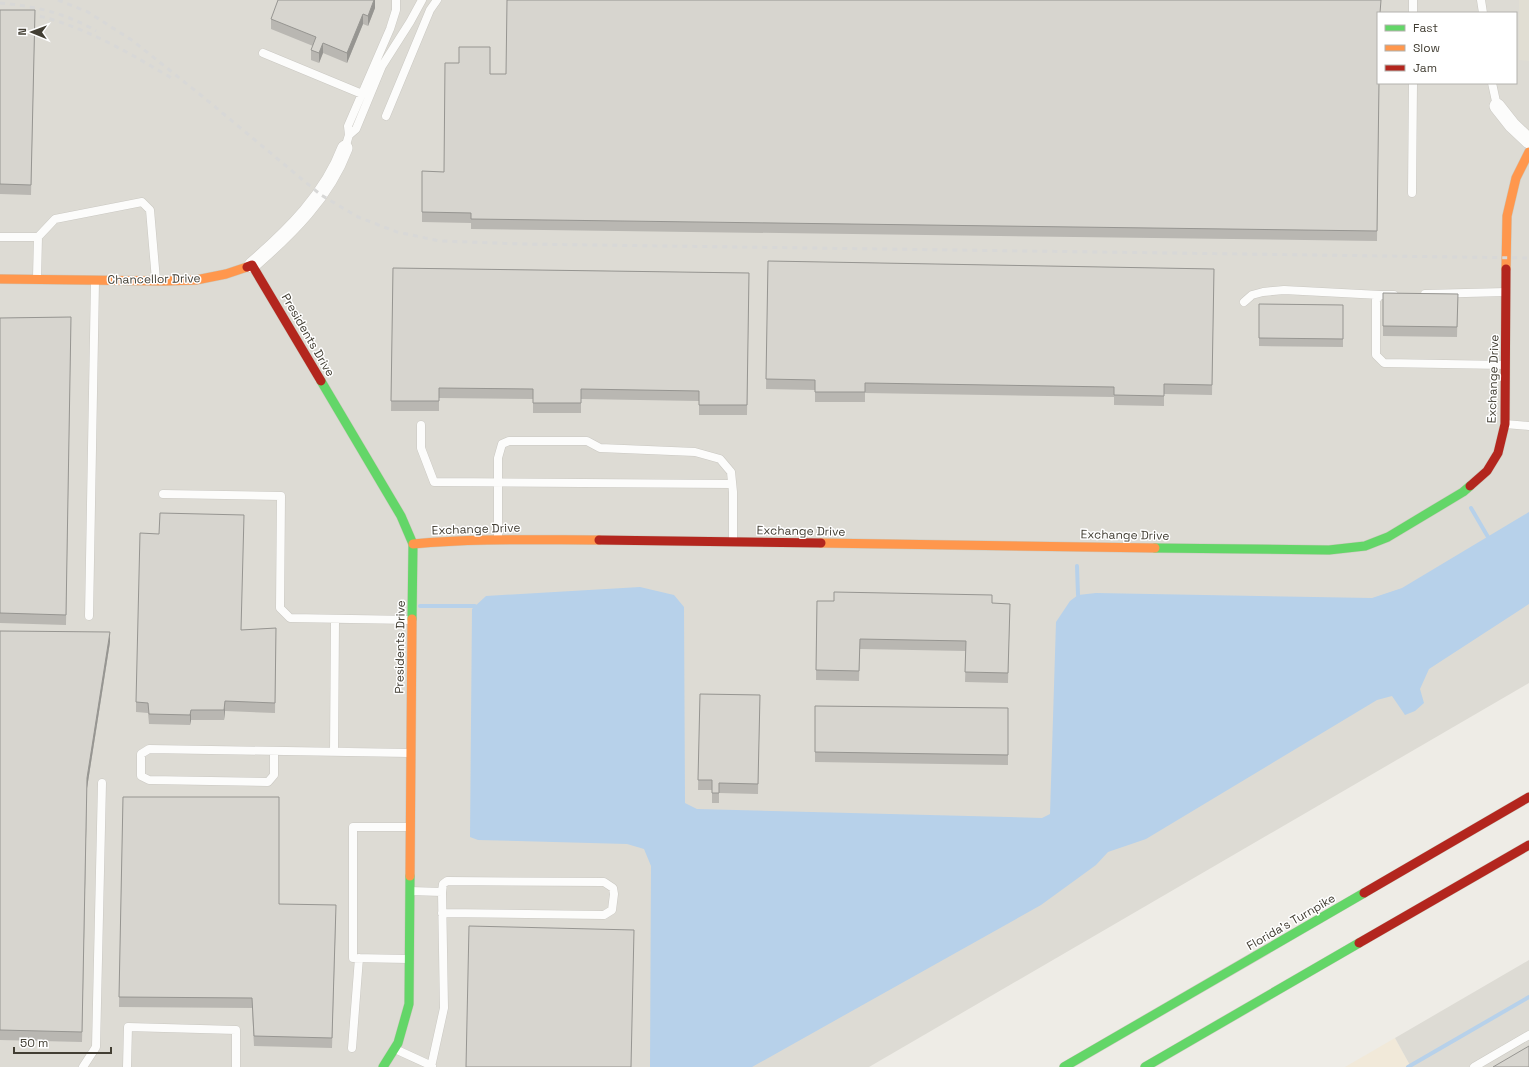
<svg xmlns="http://www.w3.org/2000/svg" width="1529" height="1067" font-family="'Space Grotesk',sans-serif">
<style>
.residential{fill:#e1ded3}
.commercial{fill:#f1e9d9}
.industrial{fill:#dddbd4;fill-rule:evenodd}
.water{fill:#b7d1ea}
.lines{fill:none;stroke-linecap:round;stroke-linejoin:round}
.stream{stroke:#b7d1ea;stroke-width:4}
.lane-casing{stroke:#cac8c2;stroke-width:9}
.street-casing{stroke:#cac8c2;stroke-width:16}
.fast-casing{stroke:#ccc9bd;stroke-width:10}
.slow-casing{stroke:#ccc9bd;stroke-width:10}
.jam-casing{stroke:#ccc9bd;stroke-width:10}
.lane{stroke:#fcfcfb;stroke-width:8}
.street{stroke:#fcfcfb;stroke-width:15}
.fast{stroke:#63d668;stroke-width:9}
.slow{stroke:#ff974d;stroke-width:9}
.jam{stroke:#b3261e;stroke-width:9}
.rail{stroke:#d8d8d7;stroke-width:3;stroke-dasharray:5 5;stroke-linecap:butt}
.wall{fill:#b9b7b2}
.shaded-wall{fill:#969591}
.building{fill:#d7d5cf;stroke:#969591}
.labels{text-anchor:middle;dominant-baseline:central;stroke-width:3;stroke-linejoin:round;paint-order:stroke}
.street-label{font-size:12px;fill:#423e33;stroke:#fff}
</style>
<rect width="100%" height="100%" fill="#eeece6"/>
<!-- residential -->
<path class="residential" d="M1519 0H1529V61H1519Z"/>
<!-- commercial -->
<path class="commercial" d="M1395 1038 1411 1067H1345Z"/>
<!-- industrial -->
<path class="industrial" d="M0 0H1519V60L1529 61V683L869 1067H0ZM1378 13H1516V83H1378Z
M1529 960V1067H1411L1395 1038Z"/>
<!-- water -->
<path class="water" d="M1529 512V604L1429 669 1420 689 1424 703 1415 711 1405 715 1392 696 1377 700 1146 839 1108 852 1096 865 1041 905 752 1067H650L651 866 644 849 627 844 478 840 470 837 472 609 486 596 640 587 674 595 684 607 685 803 697 809 1042 818 1050 814 1056 622 1070 601 1078 595 1096 593 1372 598 1402 588Z"/>
<g class="lines">
<!-- stream -->
<path class="stream" d="M1471 508 1488 537
M1077 566 1078 595
M420 606H475
M1408 1067 1529 997"/>
<defs>
<path id="lane" d="M1481 0 1483 13
M1413 13V0
M263 53 362 94
M1492 83 1497 106
M386 116 430 10 437 0
M349 135 356 129 382 66 410 22 422 0
M345 148 349 135 348 126 390 29 396 10V0
M1412 193 1413 83
M0 237H38L37 278
M38 237 55 219 142 202 150 210 156 280
M1425 294 1506 292
M1394 295H1380L1376 300V355L1384 363 1505 365
M1244 302 1252 295 1263 292 1284 290 1380 295
M1505 424 1529 426
M421 425V448L434 482 732 484
M163 494 281 496 280 608 290 618 412 620
M498 538V458L502 444 509 441H587L600 448 695 452 720 459 731 472 733 492V541
M89 616 95 281
M274 751V775L268 782 149 780 141 776V754L149 749 410 753
M334 752 335 620
M410 891 442 892 444 1008 431 1067
M442 892 443 884 447 881 604 882 613 888 614 894 612 910 604 915 442 913
M408 959 353 958V827H410
M352 1048 359 958
M395 1049 432 1066
M83 1067 96 1047 102 783
M127 1067 128 1027 236 1030V1067
M1474 1067 1529 1035"/>
<path id="street" d="M1497 106 1512 125 1529 141
M252 265C290 232 327 196 345 148"/>
<path id="fast" d="M321 381 401 516 413 544 412 619
M1155 548 1329 550 1365 546 1388 537 1463 492 1470 486
M383 1067 398 1043 409 1004 410 876
M1064 1067 1364 893
M1145 1067 1359 943"/>
<path id="slow" d="M1506 269 1507 216 1516 178 1529 152
M0 279 165 281 196 280 226 274 247 267
M821 543 1155 548
M413 544C475 538 537 540 599 540
M410 876 412 619"/>
<path id="jam" d="M247 267 252 265 321 381
M1470 486 1487 471 1498 453 1505 424 1506 269
M599 540 821 543
M1364 893 1529 797
M1359 943 1529 845"/>
</defs>
<!-- lane casing -->
<use href="#lane" class="lane-casing"/>
<!-- street casing -->
<use href="#street" class="street-casing"/>
<!-- fast casing -->
<use href="#fast" class="fast-casing"/>
<!-- slow casing -->
<use href="#slow" class="slow-casing"/>
<!-- jam casing -->
<use href="#jam" class="jam-casing"/>
<!-- lane -->
<use href="#lane" class="lane"/>
<!-- street -->
<use href="#street" class="street"/>
<!-- fast -->
<use href="#fast" class="fast"/>
<!-- slow -->
<use href="#slow" class="slow"/>
<!-- jam -->
<use href="#jam" class="jam"/>
<!-- rail -->
<path class="rail" d="M58 0 88 12 133 41 202 96 321 195 358 217 397 232 440 241 522 244 1529 258
M0 3C34 6 66 13 96 31
M0 14C14 14 29 13 43 17 89 29 133 55 173 79"/>
</g>
<!-- wall -->
<path class="wall" d="M375 0V8L368 26 363 24 347 63 323 53 319 63 311 60V50L313 46 271 29V19Z
M0 10H35L31 195 0 194Z
M1380 13 1377 241 471 229V223L422 222V171L444 172 490 74H506Z
M768 261 1214 269 1212 395 1164 394V406L1114 405V397L865 393V402H815V390L766 389Z
M393 268 749 273 747 415H699V401L581 399V413H533V399L439 398V411H391Z
M1383 293 1458 294 1457 337 1383 336Z
M1259 304 1343 305V347L1259 346Z
M71 317 66 625 0 623V318Z
M817 601 1010 604 1008 683 965 682 966 651 860 649 859 681 816 680Z
M276 628 275 713 225 711 224 720H191L190 725 149 724 148 713 136 712V702L241 630Z
M0 631 110 642 87 788 82 1042 0 1040Z
M700 694 760 695 758 794 719 793V803H712V790H698Z
M815 706 1008 708V765L815 762Z
M123 797 279 904 336 915 332 1048 254 1046 252 1008 119 1007Z"/>
<!-- shaded-wall -->
<path class="shaded-wall" d="M374 0H375V8L368 26V16Z
M363 14V24L347 63V53Z
M323 43V53L319 63V53Z
M110 632V642L87 788 82 1042 87 778Z
M225 701V711L224 720V710Z
M191 710V720L190 725V715Z"/>
<!-- building -->
<path class="building" d="M278 0H374L368 16 363 14 347 53 323 43 319 53 311 50 316 37 271 19Z
M507 0H1381L1380 13H1378V83H1379L1377 231 471 219V213L422 212V171L444 172 445 63H459V47H490V74H506Z
M0 10H35L31 185 0 184Z
M768 261 1214 269 1212 385 1164 384V396L1114 395V387L865 383V392H815V380L766 379Z
M393 268 749 273 747 405H699V391L581 389V403H533V389L439 388V401H391Z
M1383 293 1458 294 1457 327 1383 326Z
M1259 304 1343 305V339L1259 338Z
M71 317 66 615 0 613V318Z
M160 513 244 515 241 630 276 628 275 703 225 701 224 710H191L190 715 149 714 148 703 136 702 140 533 159 534Z
M834 592 992 595V603L1010 604 1008 673 965 672 966 641 860 639 859 671 816 670 817 601H834Z
M0 631 110 632 87 778 82 1032 0 1030Z
M700 694 760 695 758 784 719 783V793H712V780H698Z
M815 706 1008 708V755L815 752Z
M123 797H279V904L336 905 332 1038 254 1036 252 998 119 997Z
M469 926 634 930 631 1067H466Z
M1529 1046V1067H1493Z"/>
<g class="labels">
<!-- street labels -->
<g class="street-label">
<text transform="translate(154 279) rotate(-1)">Chancellor Drive</text>
<text transform="translate(308 335) rotate(60)">Presidents Drive</text>
<text transform="translate(1493 379) rotate(-88)">Exchange Drive</text>
<text transform="translate(476 529) rotate(-2)">Exchange Drive</text>
<text transform="translate(801 531) rotate(1)">Exchange Drive</text>
<text transform="translate(1125 535) rotate(1)">Exchange Drive</text>
<text transform="translate(400 647) rotate(-89)">Presidents Drive</text>
<text transform="translate(1291 922) rotate(-30)">Florida's Turnpike</text>
</g>
</g>
<!-- legend -->
<rect x="1377" y="12" width="140" height="72" fill="#ffffff" stroke="#b3b2ad"/>
<rect x="1385" y="25" width="20" height="6" fill="#63d668" stroke="#b3b2ad"/>
<text x="1413" y="32" font-size="12" fill="#423e33">Fast</text>
<rect x="1385" y="45" width="20" height="6" fill="#ff974d" stroke="#b3b2ad"/>
<text x="1413" y="52" font-size="12" fill="#423e33">Slow</text>
<rect x="1385" y="65" width="20" height="6" fill="#b3261e" stroke="#b3b2ad"/>
<text x="1413" y="72" font-size="12" fill="#423e33">Jam</text>
<!-- north arrow -->
<g transform="translate(32 32) rotate(271)" stroke="#ffffff" stroke-width="3" paint-order="stroke">
<path d="M0-3L7 15L0 10L-7 15Z" fill="#423e33"/>
<text y="-6" font-size="11" font-weight="bold" text-anchor="middle" fill="#423e33">N</text>
</g>
<!-- scale -->
<path d="M14 1047v6h97v-6" fill="none" stroke="#423e33" stroke-width="2"/>
<text x="20" y="1047" font-size="12" fill="#423e33" stroke="#ffffff" stroke-width="3" paint-order="stroke">50 m</text>
</svg>
